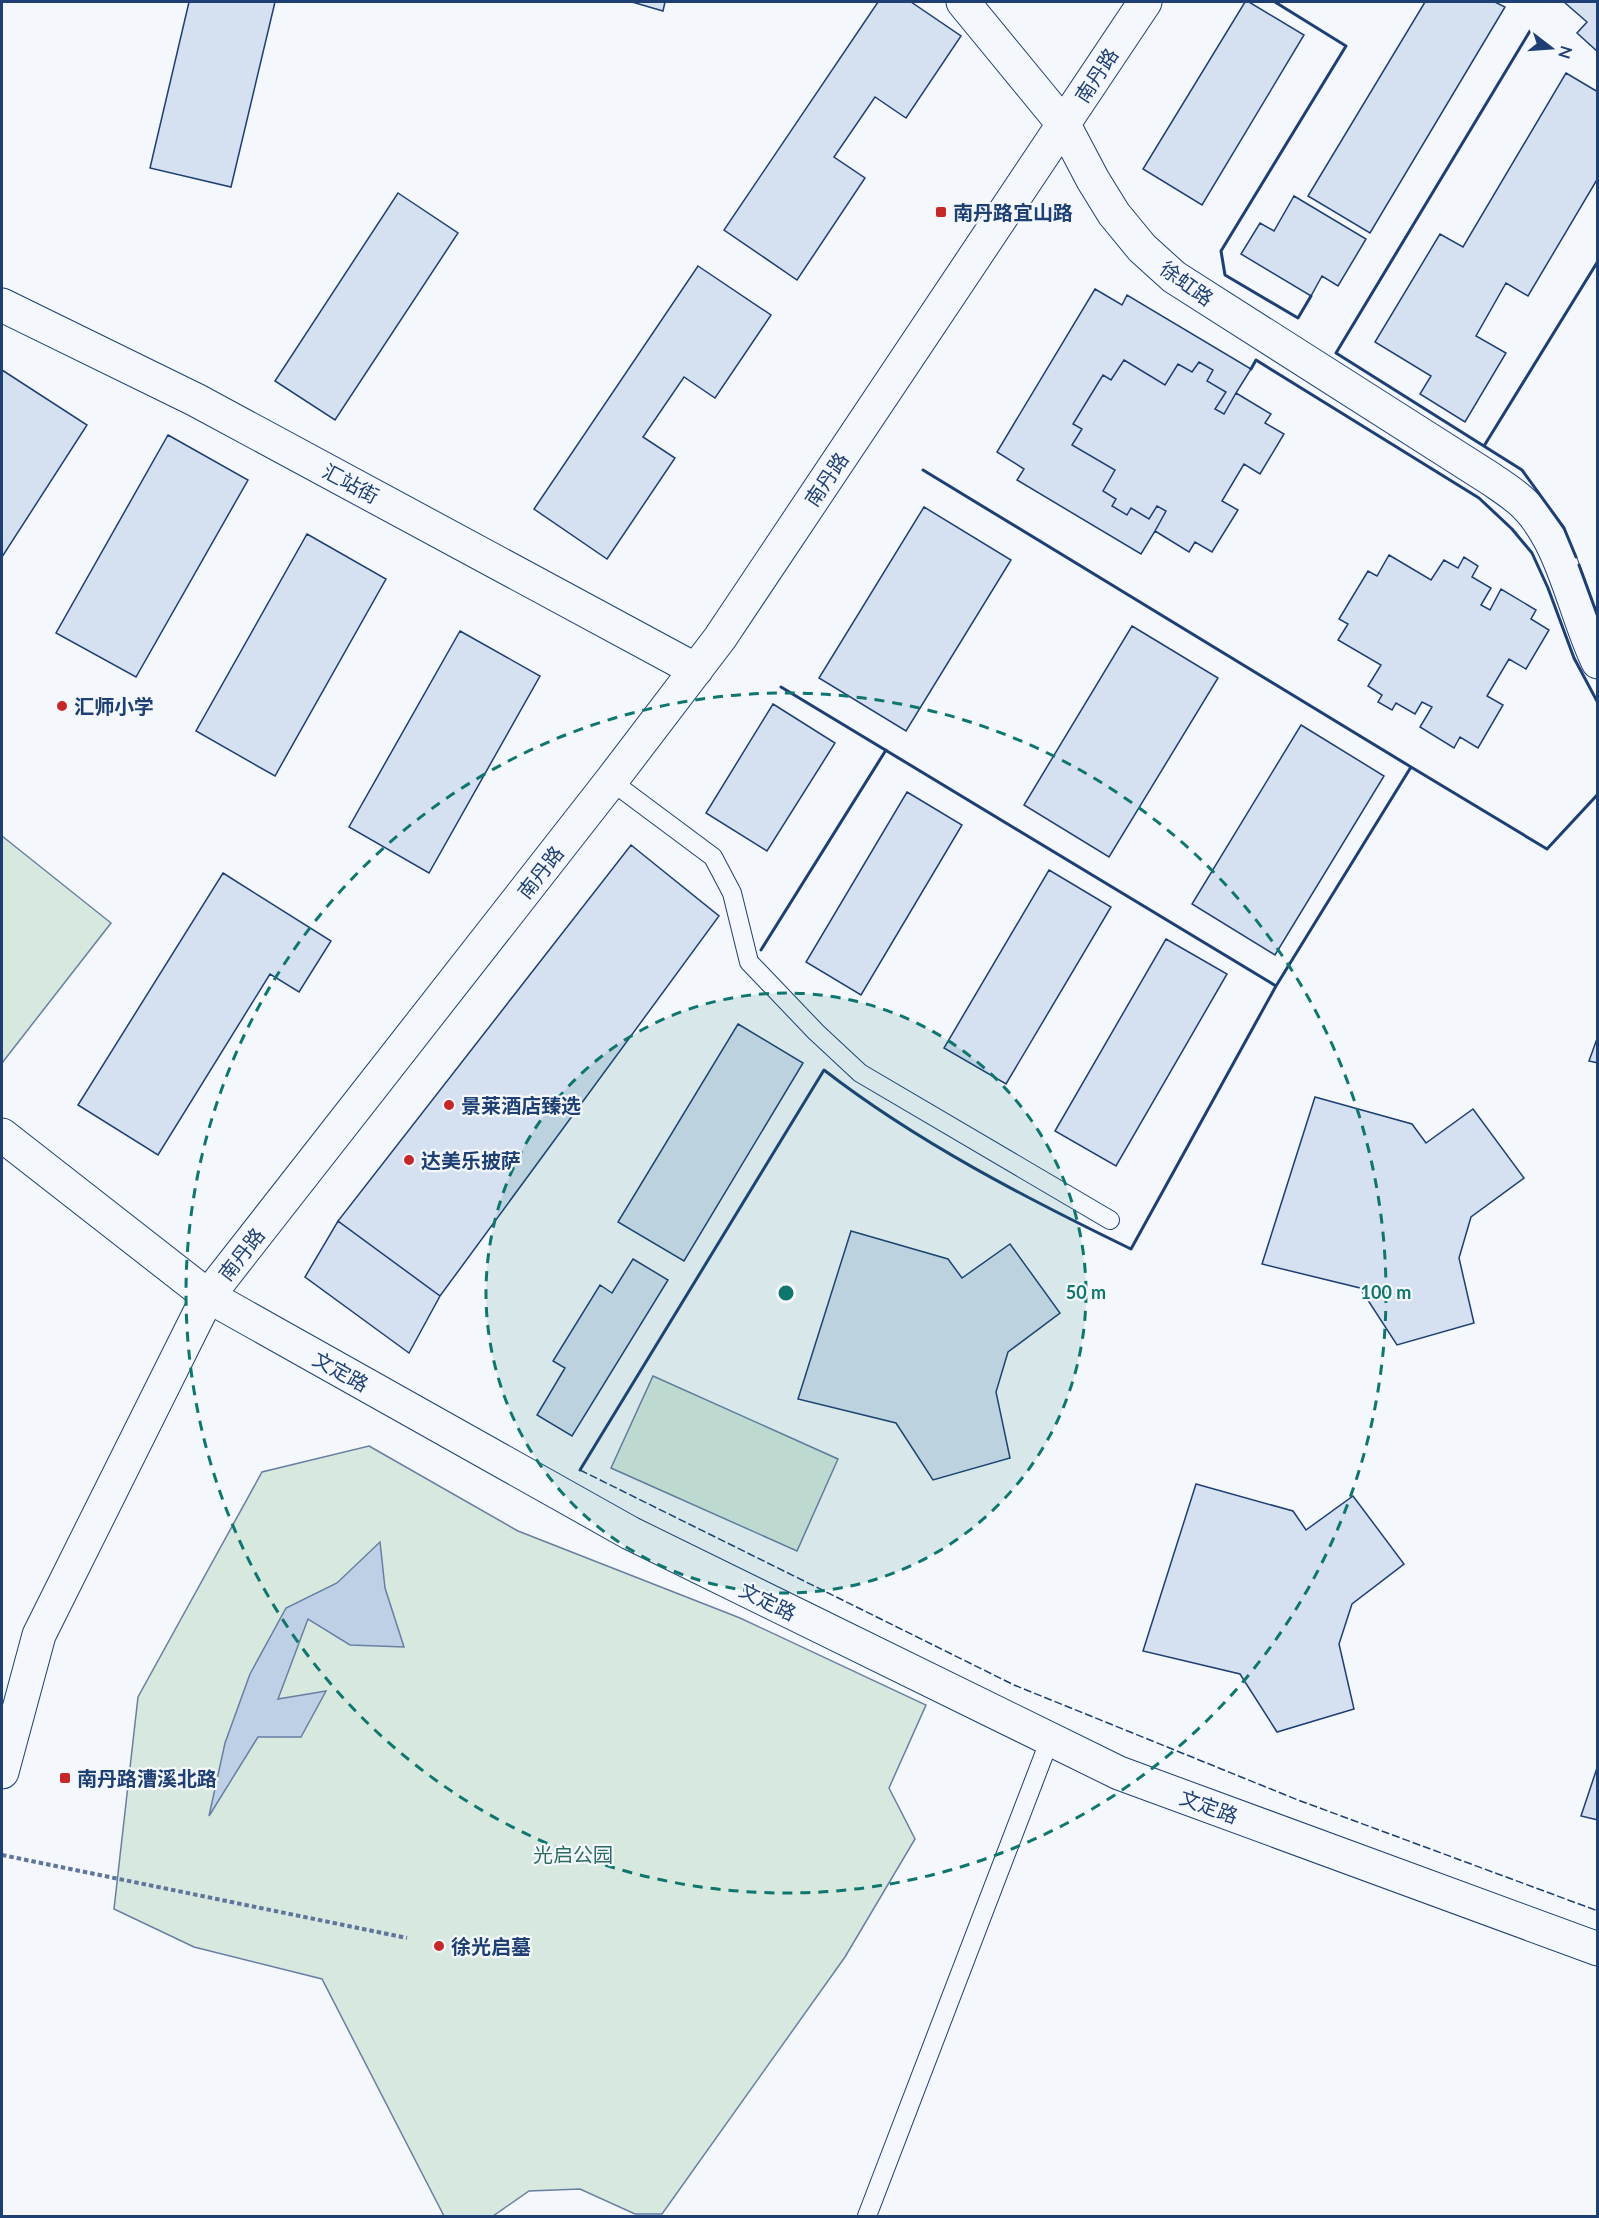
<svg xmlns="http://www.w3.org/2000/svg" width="1599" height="2218" font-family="Lato,'Noto Sans SC',sans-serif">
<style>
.green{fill:#d7e8df;stroke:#687fa3;stroke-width:1.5}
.water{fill:#bed0e5;stroke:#687fa3;stroke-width:1.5}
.building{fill:#d5e0f0;stroke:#1d3f73;stroke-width:1.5}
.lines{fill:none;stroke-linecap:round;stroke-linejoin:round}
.service-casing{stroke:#1d3f73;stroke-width:20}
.minor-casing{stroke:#1d3f73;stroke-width:35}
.secondary-casing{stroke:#1d3f73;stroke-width:35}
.path{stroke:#5e769c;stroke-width:4;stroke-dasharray:4.5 3;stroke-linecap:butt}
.service{stroke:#f4f7fb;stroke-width:18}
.minor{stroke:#f4f7fb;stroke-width:33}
.secondary{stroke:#f4f7fb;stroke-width:33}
.fence{stroke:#1d3f73;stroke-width:1.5;stroke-dasharray:8 3;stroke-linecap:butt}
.wall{stroke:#1d3f73;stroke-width:3}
.ring{fill:none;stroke:#0f766e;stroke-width:3;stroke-dasharray:10 8}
.poi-dot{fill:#c62828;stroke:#f4f7fb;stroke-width:2}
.labels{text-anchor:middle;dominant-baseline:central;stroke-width:4.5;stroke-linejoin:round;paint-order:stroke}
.street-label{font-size:20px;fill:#1d3f73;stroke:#f4f7fb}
.poi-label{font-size:20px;font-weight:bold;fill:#1d3f73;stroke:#f4f7fb;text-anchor:start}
.park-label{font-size:20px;fill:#2c6c60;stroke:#f4f7fb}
.centre{fill:#0f766e;stroke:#f4f7fb;stroke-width:3}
.ring-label{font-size:18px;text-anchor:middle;font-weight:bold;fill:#0f766e;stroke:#f4f7fb;stroke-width:4.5;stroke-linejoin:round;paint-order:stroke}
</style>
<rect width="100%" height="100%" fill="#f4f7fb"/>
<!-- green -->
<path class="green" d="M2 836 111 923 2 1063Z
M653 1376 838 1459 797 1551 611 1468Z
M369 1446 518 1531 740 1618 926 1705 889 1788 915 1839 845 1957 662 2214H635L580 2189 529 2191 493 2216H444L322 1979 194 1947 114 1909 138 1697 262 1472Z"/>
<!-- water -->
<path class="water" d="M380 1542 385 1588 404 1647 350 1645 308 1619 278 1699 326 1691 301 1737H258L209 1816 225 1743 250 1674 286 1608 337 1583Z"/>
<!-- building -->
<path class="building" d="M189 2H275L231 187 150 168Z
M632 2H665L663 11Z
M878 2H911L961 36 906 118 875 97 834 157 865 178 797 280 724 230Z
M1245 2H1249L1304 35 1202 205 1143 169Z
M1425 2H1495L1505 7 1370 233 1308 196Z
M1564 2H1598V52L1577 33 1587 22Z
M1566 73 1598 92V178L1528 296 1506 283 1476 336 1506 353 1465 422 1420 394 1431 376 1375 342 1440 234 1463 247Z
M398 193 458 233 335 420 275 381Z
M1294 196 1366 239 1338 286 1322 276 1311 296 1241 254 1260 223 1274 231Z
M698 266 771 315 715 398 684 377 643 437 675 458 607 559 534 509Z
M1095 289 1122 305 1127 295 1251 369 1236 393 1271 414 1265 423 1284 434 1260 474 1244 464 1222 501 1238 510 1212 552 1195 542 1189 552 1155 531 1141 554 1017 480 1024 469 997 452Z
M1124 360 1165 385 1178 364 1192 372 1199 362 1213 370 1207 381 1226 392 1215 409 1224 414 1236 393 1271 414 1265 423 1284 434 1260 474 1244 464 1222 501 1238 510 1212 552 1195 542 1189 552 1155 531 1166 511 1157 506 1149 519 1131 508 1127 515 1112 506 1116 499 1103 491 1115 470 1072 445 1082 429 1073 424 1103 375 1111 380Z
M2 370 87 425 2 557Z
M168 435 248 480 136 677 56 633Z
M924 507 1011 560 906 731 819 678Z
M307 534 386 579 275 776 196 731Z
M1389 555 1431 580 1444 560 1458 568 1464 557 1478 566 1472 577 1491 588 1481 605 1490 610 1501 589 1536 610 1531 619 1549 630 1526 669 1509 659 1487 696 1503 705 1478 748 1460 737 1454 748 1420 727 1432 707 1422 702 1415 714 1396 703 1392 710 1378 702 1382 695 1368 686 1381 665 1338 640 1348 624 1339 619 1368 571 1377 576Z
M1132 626 1218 678 1109 857 1024 805Z
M460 631 540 676 429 873 349 827Z
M773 704 835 743 767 851 706 813Z
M1301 725 1384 776 1275 955 1192 904Z
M907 792 962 825 861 995 806 962Z
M631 845 719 916 440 1296 338 1221Z
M1049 870 1111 907 1006 1084 944 1048Z
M223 873 331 941 299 992 270 974 158 1155 78 1105Z
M1166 939 1227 974 1116 1166 1055 1131Z
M738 1024 803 1063 684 1261 618 1222Z
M1598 1036V1063L1589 1061Z
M1315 1097 1412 1124 1426 1143 1473 1109 1524 1178 1471 1217 1459 1258 1474 1323 1397 1345 1360 1288 1262 1264Z
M338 1221 440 1296 409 1353 305 1277Z
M851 1231 948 1259 962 1278 1010 1244 1060 1313 1008 1352 996 1392 1010 1458 933 1480 896 1423 798 1399Z
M633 1259 668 1280 572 1436 537 1415 565 1368 553 1361 600 1285 612 1293Z
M1196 1484 1293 1511 1306 1530 1353 1496 1404 1564 1352 1604 1339 1644 1354 1709 1277 1732 1240 1674 1143 1651Z
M1598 1765V1820L1581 1816Z"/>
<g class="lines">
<defs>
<path id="service" d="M611 781 713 857 732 893 749 962 816 1032 860 1073 1110 1220
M867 2216 1050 1739"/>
<path id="minor" d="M963 2 1064 125 1093 180 1114 214 1142 248 1174 277 1491 479C1501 486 1512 493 1521 501 1563 538 1574 613 1598 662
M2 305 196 400 696 670
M2 1135 208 1296 630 1533 1119 1773 1598 1949"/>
<path id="secondary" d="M2 1772 39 1635 208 1296 611 781 720 638 1145 2"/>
</defs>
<!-- service casing -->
<use href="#service" class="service-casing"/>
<!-- minor casing -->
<use href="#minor" class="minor-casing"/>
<!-- secondary casing -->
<use href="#secondary" class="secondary-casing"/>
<!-- path -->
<path class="path" d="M2 1855 407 1938"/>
<!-- service -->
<use href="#service" class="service"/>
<!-- minor -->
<use href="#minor" class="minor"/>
<!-- secondary -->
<use href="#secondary" class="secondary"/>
<!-- fence -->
<path class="fence" d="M580 1470 1014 1685 1298 1800 1598 1911"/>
<!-- wall -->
<path class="wall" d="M1275 2 1346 46 1221 251 1225 275 1298 318 1311 296
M1530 31 1336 353 1522 470 1564 528 1576 557
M1251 369 1256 360 1479 498 1512 529 1532 553 1548 588 1574 658 1598 703
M1484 446 1598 261
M923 470 1411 767
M1579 565 1598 617
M781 687 1276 986
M761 950 886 750
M580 1470 824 1070C917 1142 1026 1198 1131 1249L1276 986 1411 767 1547 849 1598 794"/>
</g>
<!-- distance rings -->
<circle cx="786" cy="1293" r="300" fill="#0f766e" fill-opacity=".12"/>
<g class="ring">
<circle cx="786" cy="1293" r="300"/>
<circle cx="786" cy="1293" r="600"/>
</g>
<!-- markers -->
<g class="poi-dot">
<rect x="935" y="206" width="12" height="12" rx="3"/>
<circle cx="62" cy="706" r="6"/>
<circle cx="449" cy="1105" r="6"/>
<circle cx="409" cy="1160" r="6"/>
<rect x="59" y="1772" width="12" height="12" rx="3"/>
<circle cx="439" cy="1946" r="6"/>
</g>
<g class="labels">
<!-- street labels -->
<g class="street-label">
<text transform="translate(1096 75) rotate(-57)">南丹路</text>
<text transform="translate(1187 283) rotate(36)">徐虹路</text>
<text transform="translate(826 479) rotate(-56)">南丹路</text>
<text transform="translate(351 483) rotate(28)">汇站街</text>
<text transform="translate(540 872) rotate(-52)">南丹路</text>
<text transform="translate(241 1254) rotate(-52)">南丹路</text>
<text transform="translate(341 1371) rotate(29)">文定路</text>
<text transform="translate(768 1601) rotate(26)">文定路</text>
<text transform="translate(1209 1806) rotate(20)">文定路</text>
</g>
<!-- poi labels -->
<g class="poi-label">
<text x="953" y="212">南丹路宜山路</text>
<text x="74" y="706">汇师小学</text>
<text x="461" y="1105">景莱酒店臻选</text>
<text x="421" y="1160">达美乐披萨</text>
<text x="77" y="1778">南丹路漕溪北路</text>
<text x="451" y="1946">徐光启墓</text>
</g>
<!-- park labels -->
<g class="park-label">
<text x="573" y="1854">光启公园</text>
</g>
</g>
<circle cx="786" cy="1293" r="9" class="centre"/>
<g class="ring-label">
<text x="1086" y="1299">50 m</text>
<text x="1386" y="1299">100 m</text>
</g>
<!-- border -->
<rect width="1599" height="2218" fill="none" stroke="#1d3f73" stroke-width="6"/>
<!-- north arrow -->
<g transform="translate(1551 48) rotate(107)" stroke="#f4f7fb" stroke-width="4.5" paint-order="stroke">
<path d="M0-4.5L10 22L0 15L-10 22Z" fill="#1d3f73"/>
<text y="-9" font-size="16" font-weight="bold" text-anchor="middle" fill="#1d3f73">N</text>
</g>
</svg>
